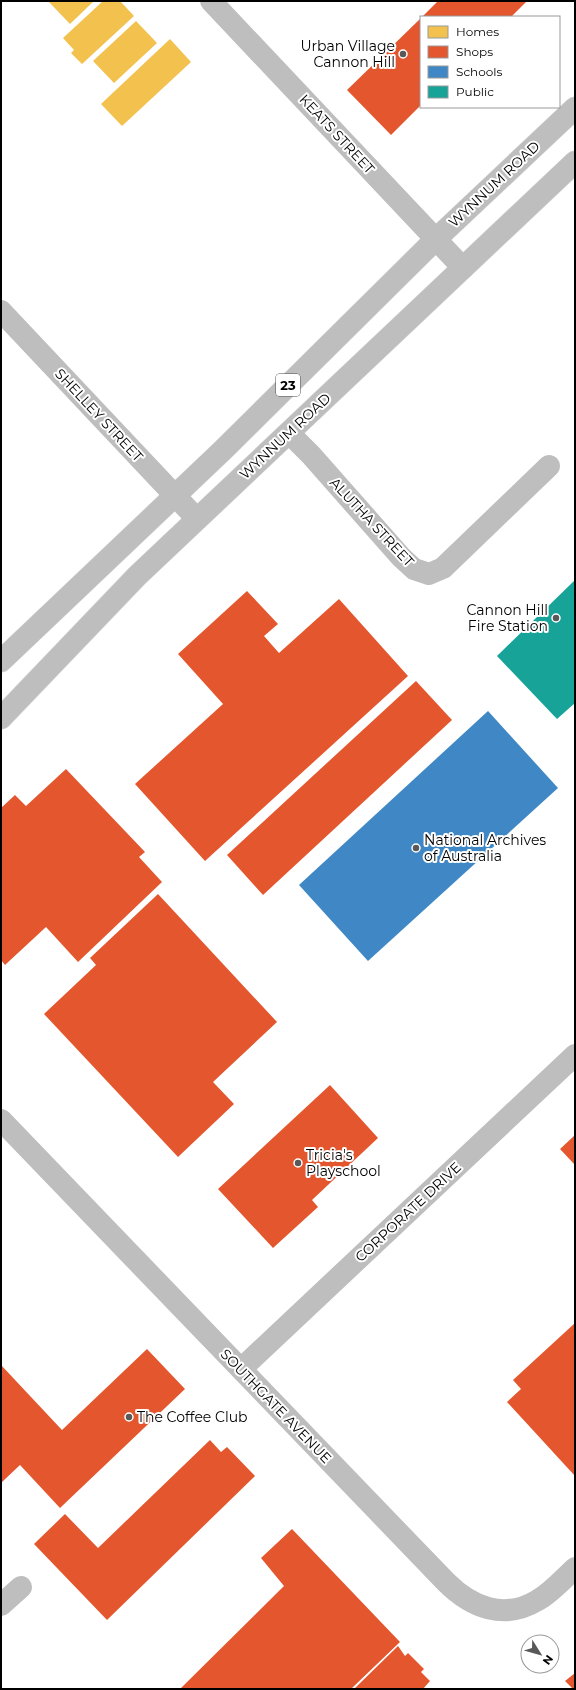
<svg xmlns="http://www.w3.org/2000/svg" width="576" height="1690" font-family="Montserrat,sans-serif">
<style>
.homes{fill:#f2c14e}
.shops{fill:#e4572e}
.schools{fill:#3f88c5}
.public{fill:#17a398}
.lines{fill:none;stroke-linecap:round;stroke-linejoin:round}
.major-casing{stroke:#dbdbdb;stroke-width:23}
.minor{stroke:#bebebe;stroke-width:22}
.major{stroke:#bebebe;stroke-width:22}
.poi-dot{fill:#595959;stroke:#fff;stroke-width:1.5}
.labels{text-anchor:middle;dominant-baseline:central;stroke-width:4;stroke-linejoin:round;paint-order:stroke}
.shield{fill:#fff;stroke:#4c4c4c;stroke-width:1}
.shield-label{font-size:13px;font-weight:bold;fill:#000}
.poi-label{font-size:14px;fill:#000;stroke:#fff;text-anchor:start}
.street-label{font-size:14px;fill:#000;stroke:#fff}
</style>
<rect width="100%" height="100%" fill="#fff"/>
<!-- homes -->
<path class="homes" d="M48 1H94L70 24Z
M103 1H120L134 16 82 64 71 53 74 50 63 38Z
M136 21 157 43 114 83 93 61Z
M170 39 191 62 122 126 101 104Z"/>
<!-- shops -->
<path class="shops" d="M438 1H527L511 17H422Z
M421 18V105L391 135 347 90Z
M247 591 278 624 264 636 279 653 339 599 408 676 205 861 135 784 223 704 178 654Z
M416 681 452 720 263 895 227 855Z
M66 769 145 852 139 857 162 882 78 962 46 927 5 965 1 960V808L15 795 26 806Z
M158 894 277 1022 213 1082 234 1104 178 1157 44 1014 96 965 90 958Z
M330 1085 378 1138 312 1200 318 1207 273 1248 218 1189Z
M575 1135V1165L560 1149Z
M575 1323V1476L507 1402 521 1389 513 1380Z
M147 1349 185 1389 60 1508 20 1465 1 1483V1365L62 1430Z
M210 1440 221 1452 227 1447 255 1476 107 1620 34 1544 65 1514 98 1548Z
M292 1529 400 1642 351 1689H180L284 1586 261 1558Z
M398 1646 405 1656 408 1653 424 1669 421 1672 430 1681 423 1689H354Z
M575 1673V1689H573L565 1681Z"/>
<!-- schools -->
<path class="schools" d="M488 711 558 788 368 961 299 885Z"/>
<!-- public -->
<path class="public" d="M575 580V703L557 719 497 656Z"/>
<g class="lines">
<defs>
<path id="major" d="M1 661 223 450 436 239 575 108
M1 718 137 576 575 162"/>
</defs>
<!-- major casing -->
<use href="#major" class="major-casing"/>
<!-- minor -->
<path class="minor" d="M211 1 463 268
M1 311 197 519
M289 433 311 455 401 557 414 569 429 574 443 568 549 466
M1 1120 446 1582C471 1607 504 1621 538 1600 552 1592 563 1579 575 1568
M241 1369 575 1055
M1 1605 21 1587"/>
<!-- major -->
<use href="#major" class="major"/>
</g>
<!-- markers -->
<g class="poi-dot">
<circle cx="403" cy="54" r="4"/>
<circle cx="556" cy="618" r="4"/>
<circle cx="416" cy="848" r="4"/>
<circle cx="298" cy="1163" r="4"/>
<circle cx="129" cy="1417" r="4"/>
</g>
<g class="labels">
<!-- shield labels -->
<rect class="shield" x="276" y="374" width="24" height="22" rx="3"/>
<g class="shield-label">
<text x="288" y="385">23</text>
</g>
<!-- poi labels -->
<g class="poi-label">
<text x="395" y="46" text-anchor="end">Urban Village<tspan x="395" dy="16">Cannon Hill</tspan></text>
<text x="548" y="610" text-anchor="end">Cannon Hill<tspan x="548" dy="16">Fire Station</tspan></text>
<text x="424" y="840">National Archives<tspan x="424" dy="16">of Australia</tspan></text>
<text x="306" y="1155">Tricia's<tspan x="306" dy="16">Playschool</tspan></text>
<text x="137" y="1417">The Coffee Club</text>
</g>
<!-- street labels -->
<g class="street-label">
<text transform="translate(337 134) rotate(47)">KEATS STREET</text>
<text transform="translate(494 184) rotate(-43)">WYNNUM ROAD</text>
<text transform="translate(99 415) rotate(47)">SHELLEY STREET</text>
<text transform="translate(285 436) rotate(-43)">WYNNUM ROAD</text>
<text transform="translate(372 522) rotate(47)">ALUTHA STREET</text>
<text transform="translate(408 1212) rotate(-43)">CORPORATE DRIVE</text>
<text transform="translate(276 1406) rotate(46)">SOUTHGATE AVENUE</text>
</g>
</g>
<!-- border -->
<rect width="576" height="1690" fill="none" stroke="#000000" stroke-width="4"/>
<!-- legend -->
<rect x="420" y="16" width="140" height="92" fill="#ffffff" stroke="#999999"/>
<rect x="428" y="26" width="20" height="12" fill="#f2c14e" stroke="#999999"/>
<text x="456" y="36" font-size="12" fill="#000000">Homes</text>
<rect x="428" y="46" width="20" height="12" fill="#e4572e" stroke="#999999"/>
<text x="456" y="56" font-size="12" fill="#000000">Shops</text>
<rect x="428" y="66" width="20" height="12" fill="#3f88c5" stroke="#999999"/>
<text x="456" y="76" font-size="12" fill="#000000">Schools</text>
<rect x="428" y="86" width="20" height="12" fill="#17a398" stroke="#999999"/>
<text x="456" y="96" font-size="12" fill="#000000">Public</text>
<!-- north arrow -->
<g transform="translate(540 1654) rotate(127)"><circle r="19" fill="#ffffff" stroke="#999999"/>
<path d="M0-3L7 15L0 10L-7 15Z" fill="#595959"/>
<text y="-6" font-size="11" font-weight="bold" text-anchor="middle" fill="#000000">N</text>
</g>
</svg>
